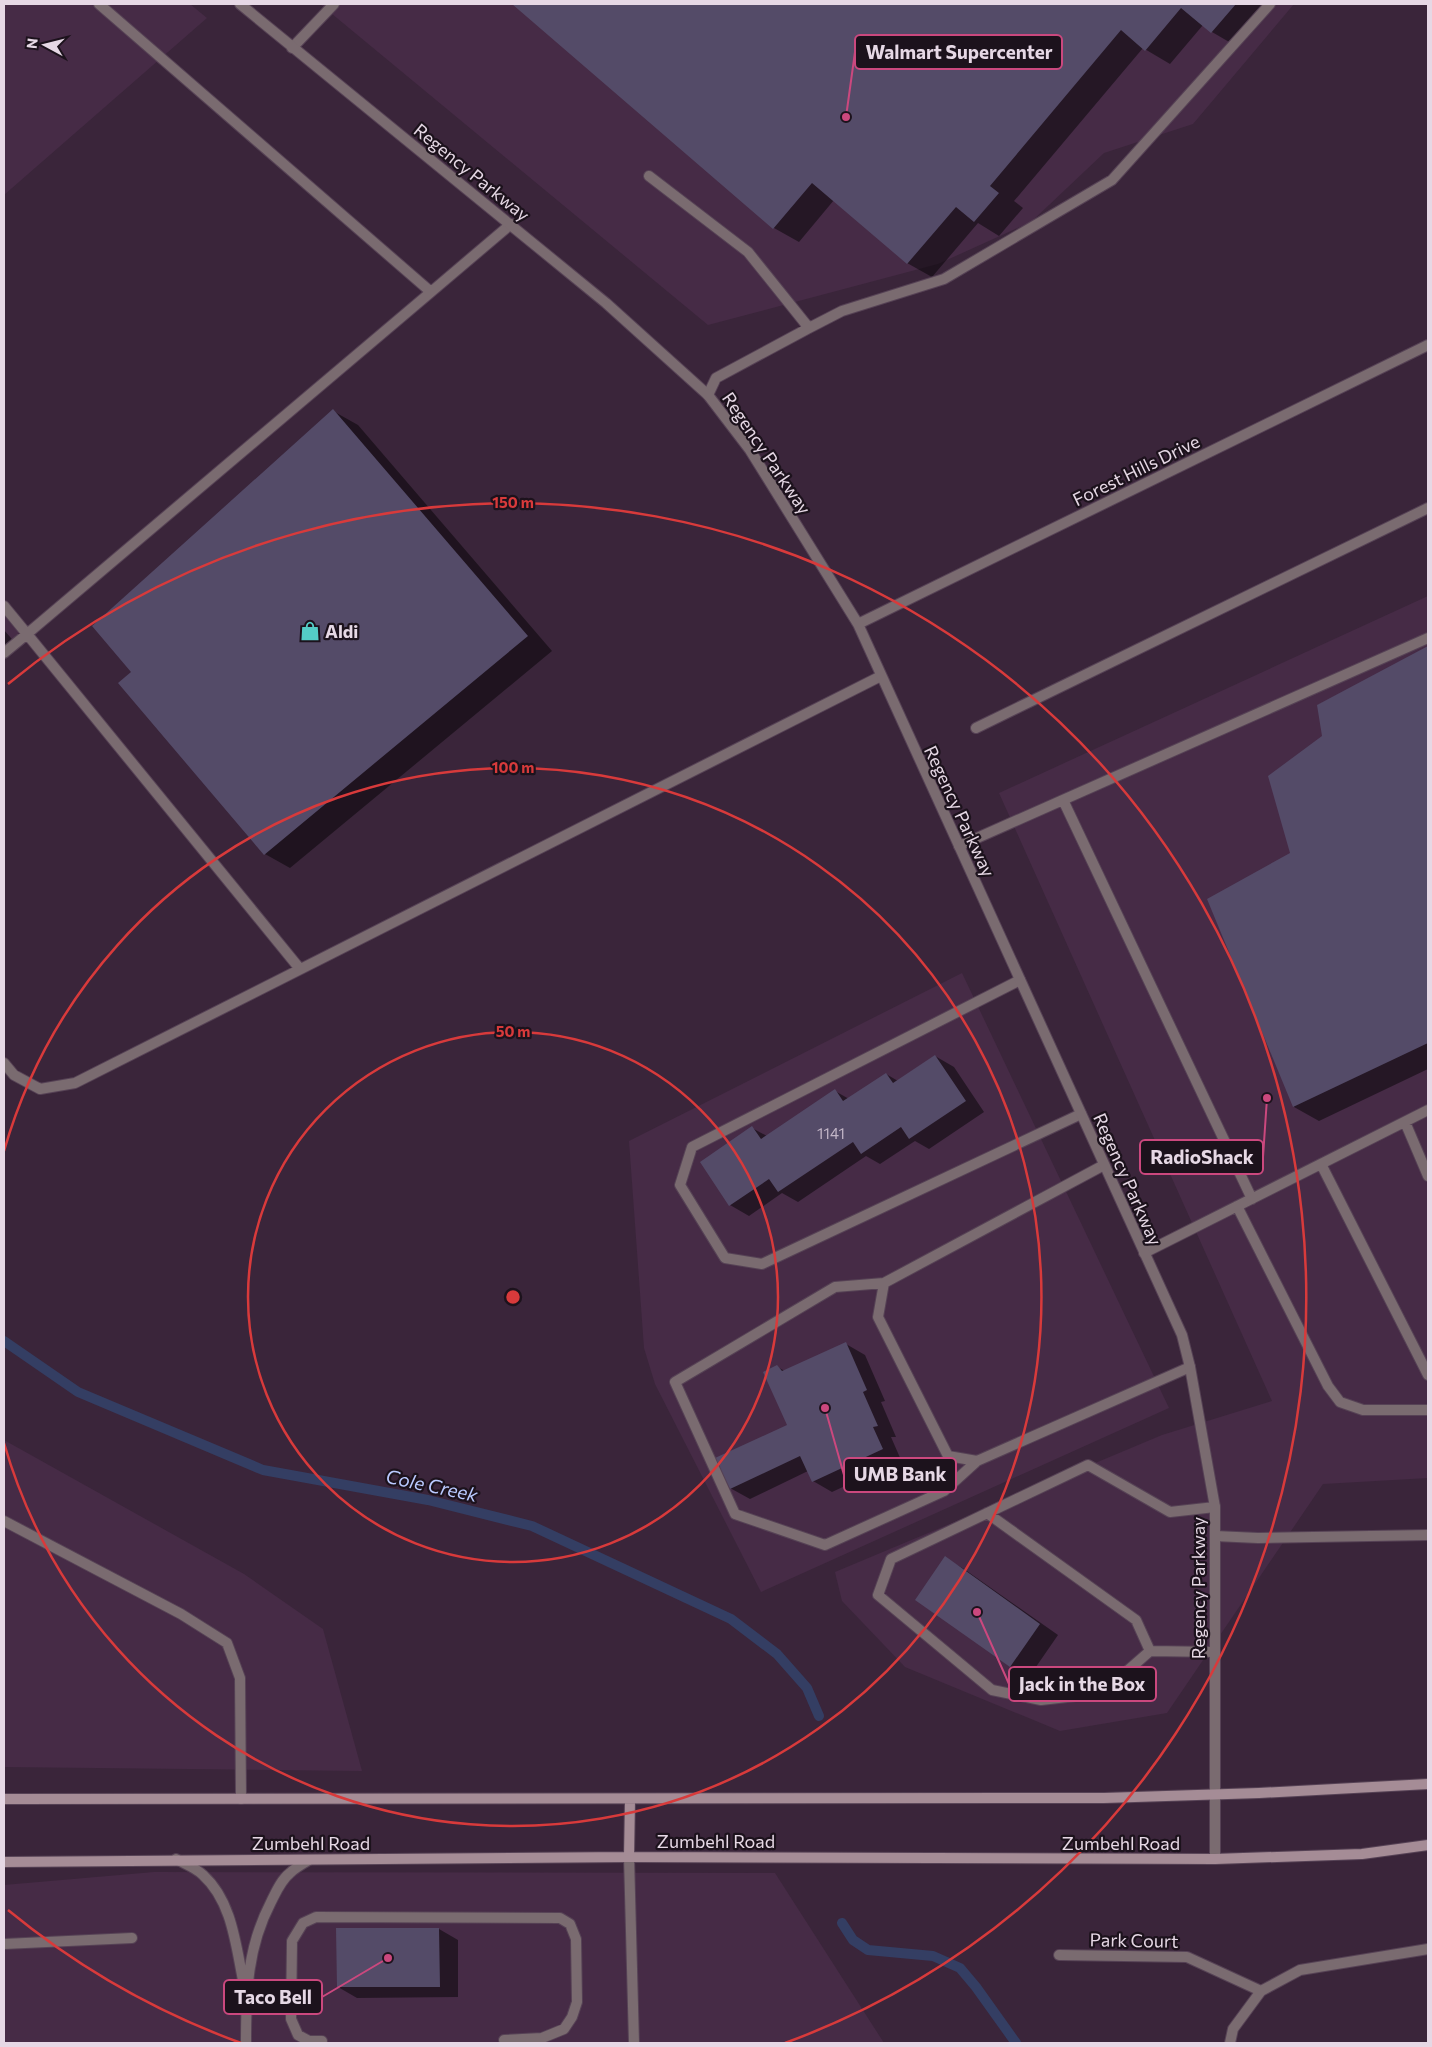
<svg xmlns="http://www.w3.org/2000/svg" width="1432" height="2047" font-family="Commissioner,sans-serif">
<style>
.built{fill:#462b46}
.shadow{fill:#0007}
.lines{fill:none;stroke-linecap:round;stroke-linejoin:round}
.stream{stroke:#343e63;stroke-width:10}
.building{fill:#544b68}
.service-casing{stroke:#564255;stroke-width:12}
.minor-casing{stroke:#564255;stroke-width:12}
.secondary-casing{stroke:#564255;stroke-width:12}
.service{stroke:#7a6b70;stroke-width:10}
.minor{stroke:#7a6b70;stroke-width:10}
.secondary{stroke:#a58c96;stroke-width:10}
.ring{fill:none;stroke:#d83a3b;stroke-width:2.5}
.labels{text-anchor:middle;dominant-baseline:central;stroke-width:4.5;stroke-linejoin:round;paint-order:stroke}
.number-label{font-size:15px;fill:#c2b5c6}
.street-label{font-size:18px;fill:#e6d8e5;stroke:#1c121c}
.poi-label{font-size:18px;font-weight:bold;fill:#e6d8e5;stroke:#1c121c;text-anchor:start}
.water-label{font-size:19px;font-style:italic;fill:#bacaff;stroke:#1c121c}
.centre{fill:#d83a3b;stroke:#1c121c;stroke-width:2.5}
.ring-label{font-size:15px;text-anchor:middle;font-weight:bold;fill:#d83a3b;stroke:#1c121c;stroke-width:4.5;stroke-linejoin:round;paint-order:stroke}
.leader{fill:none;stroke:#cb487e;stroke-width:2}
.callout-dot{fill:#cb487e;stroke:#1c121c;stroke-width:2}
.callout{fill:#1c121c;stroke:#cb487e;stroke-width:2}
.callout-label{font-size:19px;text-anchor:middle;font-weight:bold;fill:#e6d8e5}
</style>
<rect width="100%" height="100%" fill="#3a253a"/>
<!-- built -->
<path class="built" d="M4 4H190L207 18 4 195Z
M320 4H1294L1193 124 1104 153 1031 222 938 264 708 325Z
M1428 596V1478L1323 1484 1167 1713 1060 1731 905 1667 842 1601 835 1572 1162 1435 1272 1401 999 793Z
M4 615 19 633 4 645Z
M962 973 1169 1408 761 1592 655 1384 644 1348 629 1141Z
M4 1440 244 1574 323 1629 362 1771 4 1767Z
M154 1872 775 1873 884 2043H4V1885Z"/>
<!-- shadow -->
<path class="shadow" d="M514 4H1273L1236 46 1212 32 1203 25 1170 64 1143 48 1014 201 1023 208 999 236 978 223 932 277 907 263 834 200 799 242 774 228Z
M333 411 358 425 552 651 290 868 265 854Z
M4 630 17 645 4 656Z
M1428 648V1069L1319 1121 1294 1107 1209 900 1292 853 1323 737 1318 705Z
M935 1056 954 1067 984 1112 929 1149 915 1141 880 1164 866 1156 798 1202 782 1193 749 1216 730 1205 752 1128 767 1136 835 1091 849 1099 886 1074 898 1081Z
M846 1344 865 1355 885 1401 881 1402 896 1437H891L901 1460 832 1492 813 1481 808 1471 750 1499 730 1488 789 1425 777 1367 785 1371Z
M945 1558 964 1569 1058 1635 1029 1677 1010 1666Z
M439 1929 458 1940V1997L357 1998 338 1987 337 1930Z"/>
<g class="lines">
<!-- stream -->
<path class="stream" d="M4 1341 78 1392 263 1470 428 1500 532 1526 731 1619 777 1654 807 1688 819 1716
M842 1923 853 1940 868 1950 933 1956 960 1968 976 1987 1016 2043"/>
</g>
<!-- building -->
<path class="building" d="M512 4H1236L1211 33 1181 8 1145 51 1121 30 990 186 999 193 974 222 956 207 907 264 812 183 773 229Z
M333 409 528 636 264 855 118 683 131 672 92 626Z
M1428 646V1043L1293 1107 1207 899 1290 853 1268 776 1322 736 1317 705Z
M935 1055 966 1101 909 1139 901 1127 861 1154 853 1142 778 1192 769 1179 729 1206 700 1162 752 1126 761 1139 835 1089 843 1101 886 1073 893 1083Z
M846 1342 867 1390 863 1392 878 1426 873 1427 883 1449 812 1482 800 1456 730 1489 715 1458 787 1425 763 1372 777 1365 782 1371Z
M945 1556 1040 1624 1010 1667 915 1600Z
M336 1928H439L440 1987H337Z"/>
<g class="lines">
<defs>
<path id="service" d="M99 4 431 292 511 224
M292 48 334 4
M649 176 748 252 809 328
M708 395 716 378 809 328 842 311 944 279 1112 180 1270 4
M4 606 27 634 431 292
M4 653 27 634 300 969
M976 728 1428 508
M1063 800 1252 1199
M959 846 1428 638
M1020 980 692 1147 680 1185 725 1258 762 1264 1081 1114
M4 1063 14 1075 40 1089 75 1083 881 676
M1405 1122 1428 1176
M1321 1164 1428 1375
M1104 1165 884 1283 878 1317 948 1456 977 1461 1190 1367
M1237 1206 1328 1386 1340 1402 1363 1410H1428
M1144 1253 1428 1110
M884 1283 835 1287 675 1382 735 1514 825 1545 944 1491 977 1461
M987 1513 1136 1620 1150 1651
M4 1521 181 1614 227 1643 240 1678 241 1799
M1215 1536 1258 1538 1428 1535
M1215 1652 1150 1651 1102 1693 1041 1700 992 1690 878 1595 891 1559 1088 1465 1170 1512 1215 1507
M629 1857 634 2043
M176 1859C185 1864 196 1868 203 1875 233 1902 236 1948 244 1985
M4 1944 132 1938
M322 2041H309L298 2035 291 2019 292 1941 303 1923 316 1917 560 1918 570 1924 576 1939 577 2002 572 2017 564 2029 542 2038 504 2040
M246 2043C246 1992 247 1948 271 1902 276 1892 281 1880 290 1873 295 1868 302 1864 309 1860"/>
<path id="minor" d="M240 4 606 303 708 395 750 450 858 624 1182 1335 1190 1367 1215 1507V1859
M858 624 1428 345
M1059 1955 1187 1957 1261 1991 1300 1970 1428 1949
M1230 2043 1233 2029 1261 1991"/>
<path id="secondary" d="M4 1799 1104 1798 1259 1793 1428 1784
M629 1857 630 1800
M4 1862 629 1857 1215 1859 1362 1854 1428 1845"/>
</defs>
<!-- service casing -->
<use href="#service" class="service-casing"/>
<!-- minor casing -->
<use href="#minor" class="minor-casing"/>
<!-- secondary casing -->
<use href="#secondary" class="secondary-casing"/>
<!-- service -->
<use href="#service" class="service"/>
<!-- minor -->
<use href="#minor" class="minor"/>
<!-- secondary -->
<use href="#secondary" class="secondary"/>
</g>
<!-- distance rings -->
<g class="ring">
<circle cx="513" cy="1297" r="265"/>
<path d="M4 1151A529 529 0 1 1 4 1443"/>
<path d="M241 2043A794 794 0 0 1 8 1910M8 684A794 794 0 1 1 785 2043"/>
</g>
<!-- icons -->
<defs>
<symbol id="shop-bare" viewBox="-9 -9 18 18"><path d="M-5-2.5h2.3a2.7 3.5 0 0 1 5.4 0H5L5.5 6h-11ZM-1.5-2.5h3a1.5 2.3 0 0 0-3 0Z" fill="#54cdc6" stroke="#1c121c" stroke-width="2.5" paint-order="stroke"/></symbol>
</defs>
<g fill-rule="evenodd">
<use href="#shop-bare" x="296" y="617" width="28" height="28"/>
</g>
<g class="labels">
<!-- number labels -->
<g class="number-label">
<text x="831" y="1133">1141</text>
</g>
<!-- street labels -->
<g class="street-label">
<text transform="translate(472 172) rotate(39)">Regency Parkway</text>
<text transform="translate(767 453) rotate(56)">Regency Parkway</text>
<text transform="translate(1136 470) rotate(-26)">Forest Hills Drive</text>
<text transform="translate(960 811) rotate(65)">Regency Parkway</text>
<text transform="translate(1128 1179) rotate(66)">Regency Parkway</text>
<text transform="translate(1198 1588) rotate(-90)">Regency Parkway</text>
<text x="716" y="1841">Zumbehl Road</text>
<text x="311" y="1843">Zumbehl Road</text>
<text x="1121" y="1843">Zumbehl Road</text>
<text transform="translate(1134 1940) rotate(1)">Park Court</text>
</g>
<!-- poi labels -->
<g class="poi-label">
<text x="325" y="631">Aldi</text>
</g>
<!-- water labels -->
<g class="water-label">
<text transform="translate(432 1485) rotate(12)">Cole Creek</text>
</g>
</g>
<circle cx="513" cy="1297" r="8" class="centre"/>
<g class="ring-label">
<text x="513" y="508">150 m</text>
<text x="513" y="773">100 m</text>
<text x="513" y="1037">50 m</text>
</g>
<!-- callouts -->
<path class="leader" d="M846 117L855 52M1267 1098L1263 1157M825 1408L844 1475M977 1612L1009 1684M388 1958L322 1997"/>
<g class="callout-dot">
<circle cx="846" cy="117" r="5"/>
<circle cx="1267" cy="1098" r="5"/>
<circle cx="825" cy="1408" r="5"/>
<circle cx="977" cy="1612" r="5"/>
<circle cx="388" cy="1958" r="5"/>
</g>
<g class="callout">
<rect x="855" y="35" width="207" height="34" rx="5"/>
<rect x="1140" y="1140" width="123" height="34" rx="5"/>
<rect x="844" y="1458" width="112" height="34" rx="5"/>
<rect x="1009" y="1667" width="147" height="34" rx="5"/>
<rect x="224" y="1980" width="98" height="34" rx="5"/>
</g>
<g class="callout-label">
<text x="959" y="59">Walmart Supercenter</text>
<text x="1202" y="1164">RadioShack</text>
<text x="900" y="1481">UMB Bank</text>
<text x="1082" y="1691">Jack in the Box</text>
<text x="273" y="2004">Taco Bell</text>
</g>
<!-- border -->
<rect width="1432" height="2047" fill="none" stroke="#e6d8e5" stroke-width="10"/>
<!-- north arrow -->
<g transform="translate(45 45) rotate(277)" stroke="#1c121c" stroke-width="4" paint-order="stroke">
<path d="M0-4L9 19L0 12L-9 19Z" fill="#e6d8e5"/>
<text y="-8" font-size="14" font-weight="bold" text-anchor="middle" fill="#e6d8e5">N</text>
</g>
</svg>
